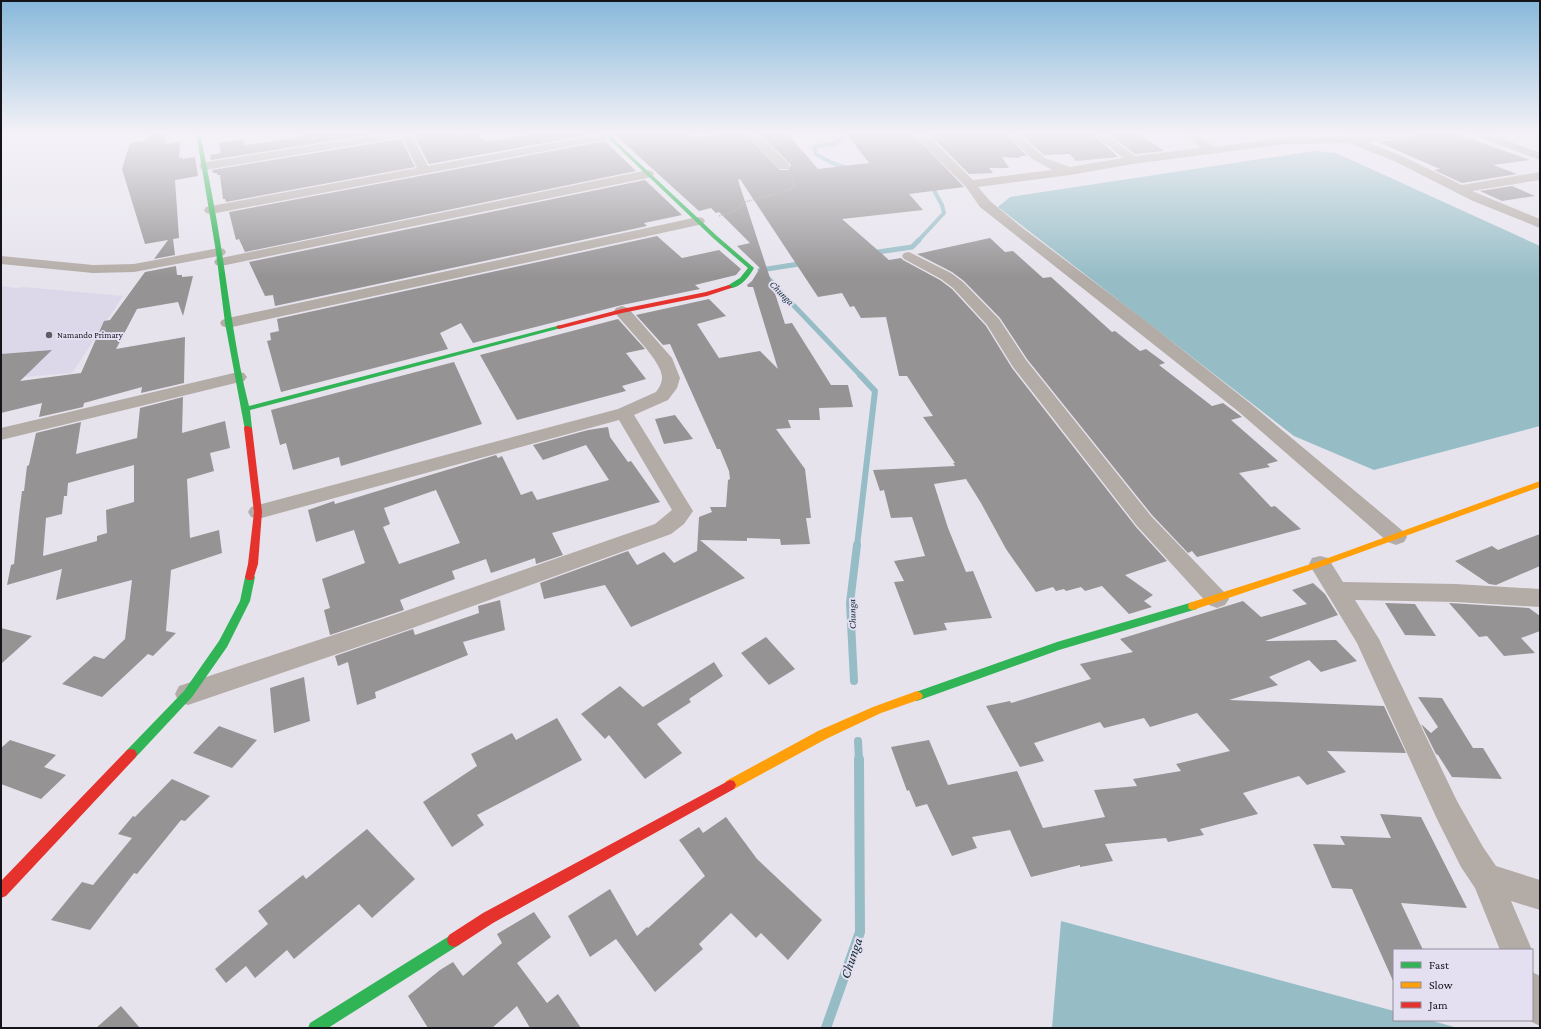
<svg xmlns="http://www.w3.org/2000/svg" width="1541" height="1029" font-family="'Crimson Pro',serif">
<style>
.built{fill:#dcd8ea}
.water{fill:#96bdc6}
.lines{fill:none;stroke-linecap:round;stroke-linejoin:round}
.stream-far4{stroke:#96bdc6;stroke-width:4}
.stream-far3{stroke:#96bdc6;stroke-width:5}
.stream-far2{stroke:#96bdc6;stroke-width:6}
.stream-far1{stroke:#96bdc6;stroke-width:8}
.stream{stroke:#96bdc6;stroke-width:10}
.building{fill:#969395;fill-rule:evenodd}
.path{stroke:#aaa2a0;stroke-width:1.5;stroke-dasharray:1 1;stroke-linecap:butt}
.street{fill:#b3aba6;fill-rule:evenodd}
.fast{fill:#30b455;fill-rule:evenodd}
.slow{fill:#ff9f0a;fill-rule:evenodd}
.jam{fill:#e5322d;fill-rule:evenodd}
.poi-dot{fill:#5f5c64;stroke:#e4dff1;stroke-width:1.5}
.labels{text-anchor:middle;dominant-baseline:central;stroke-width:4;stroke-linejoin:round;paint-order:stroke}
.far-poi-label{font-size:9px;fill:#16141b;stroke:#e4dff1;text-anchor:start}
.far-water-label{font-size:10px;font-style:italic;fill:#112e32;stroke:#e4dff1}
.near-water-label{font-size:14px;font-style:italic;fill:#112e32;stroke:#e4dff1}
</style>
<rect width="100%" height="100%" fill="#e6e3ed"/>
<!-- built -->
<path class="built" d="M1 286 16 288 24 287 123 296 72 373 1 379Z"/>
<!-- water -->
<path class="water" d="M1314 151 1336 153 1540 246V426L1374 470 1294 436 998 207 1010 197Z
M1061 921 1394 1011V1020H1429L1458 1028H1052Z"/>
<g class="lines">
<!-- stream-far4 -->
<path class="stream-far4" d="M847 133 836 143 814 147 816 154 832 163 850 169
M918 241 944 213 942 205 930 183"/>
<!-- stream-far3 -->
<path class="stream-far3" d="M871 253 912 247 919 240
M805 263 760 270 861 376"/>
<!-- stream-far2 -->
<path class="stream-far2" d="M857 546 875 391 860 375"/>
<!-- stream-far1 -->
<path class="stream-far1" d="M854 681 850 603 857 545
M858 741 859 760"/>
<!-- stream -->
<path class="stream" d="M826 1028 860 932 859 759"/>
</g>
<!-- building -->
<path class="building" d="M148 133H164L166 144 180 141 179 158 182 157V159L195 157 198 176 175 180 179 238 173 239 175 255 154 259 168 240 145 244 122 169 130 143 148 140Z
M300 133H382L211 160 210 155 221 153 219 143 244 139 245 145 301 137Z
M415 133H457L460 136 476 133 487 142 538 133H598L429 164 414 136Z
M613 133H689L693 137 745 133 780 170H788L791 165 759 133H787L818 169 869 163 846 133H907L908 135H914L964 187 909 194 923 210 842 219 889 260 901 258 903 260 940 280 952 289 986 326 1012 368 1136 527 1167 561 1125 575 1153 595 1144 601 1152 607 1129 614 1102 586 1085 591 1081 587 1066 591 1064 589 1056 591 1053 587 1036 592 1006 549 981 503 966 479 934 484 948 528 966 572 973 571 992 618 944 623 947 630 914 635 894 582 904 581 894 561 925 556 912 517 891 518 884 490 880 491 873 470 955 466 953 463H955L923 417 933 416 907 376H899L886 317 861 318 854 306 850 307 842 293 818 297 740 179 738 180 785 324 792 323 831 385H848L853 407 819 408 820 420H788L791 428 776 429 805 469 811 518H806L810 544 781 545 780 539 747 538V541L700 540 745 578 631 627 605 585 544 599 540 583 628 551 637 565 664 552 674 563 697 551 699 517 712 512 710 507H726L728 480 730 479 729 471 720 449H717L670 344 663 345 636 315 709 299 726 316 697 324 719 358 760 351 778 369 753 287H748L747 285 752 281 760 268 737 246 750 243 719 212 716 213 711 208 699 211Z
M963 133H1005L1027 156H1020V158L1002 157 1009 168H989L993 173 969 174 929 134Z
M1019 133H1092L1118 157 1076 161 1070 154 1044 155Z
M1107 133H1137L1164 151 1135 154Z
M1418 133H1454L1530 160 1493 165 1517 174 1462 183 1434 170 1440 169 1378 142 1412 137 1416 136Z
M401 139 415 167 226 202 225 199H223L220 175H217V173H213L212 170Z
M605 141 636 171 245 252 239 239 236 240 229 212Z
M645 180 682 215 644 223 647 226 275 306 273 295 265 296 249 262Z
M1512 186 1535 196 1502 201 1480 191Z
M657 236 682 258 719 250 741 269 736 275 695 285 700 289 622 305 473 343 461 323 440 333 448 349 281 392 267 341 271 340 270 333 279 331 277 319Z
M990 238 1005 252 1013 251 1043 278 1051 277 1112 332 1115 331 1140 351 1146 349 1165 363 1159 365 1212 406 1223 403 1242 417 1231 420 1278 461 1267 464 1270 467 1239 473 1271 507 1275 506 1301 529 1197 557 1192 551 1188 553 1152 515 1027 359 1000 318 964 281 952 272 917 254Z
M176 266 177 275H182V277L193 276 183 316 178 302 137 309 116 349 185 337 184 383 141 393 142 387 84 403 83 407 39 417 42 403 1 413V354L52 350 20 381 81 373 104 321 110 320 145 272Z
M618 319 645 349 626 353 646 379 622 386 626 391 517 420 480 355Z
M454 362 482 424 341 466 339 457 293 470 286 443 280 445 271 410Z
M183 397 182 433 225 421 230 448 210 453 214 471 187 479 190 538 219 530 222 553 171 570 166 631 176 633 153 656 148 654 102 697 62 684 94 656 104 659 125 639 132 580 56 600 62 569 7 585 11 565 14 564 19 515 22 491H24L27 466 29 465 36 433 81 422 76 454 137 438 140 408ZM134 465V502L106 510 107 533 97 536V541L43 556 46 518 62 514 64 496H67L68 483Z
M675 415 693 439 664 444 655 419Z
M608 427 610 437 628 462 631 461 660 502 552 533 563 555 536 564 535 558 491 573 486 559 452 571 455 579 400 600 404 610 330 635 324 610 330 608 322 579 365 563 354 530 316 542 308 510 334 501 335 504 496 455 498 458 502 456 521 495 532 491 537 500 609 480 586 445 543 460 533 445 588 430ZM436 490 460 543 399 564 383 527 390 524 384 508Z
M1540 534V566L1496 585 1489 584 1455 561 1492 546 1498 550Z
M1313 583 1325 594 1338 615 1265 641 1336 640 1357 661 1321 672 1309 660 1269 677 1278 685 1229 700 1384 706 1406 753 1327 751 1346 772 1307 785 1299 776 1243 793 1258 814 1200 829 1204 835 1168 842 1166 838 1105 844 1113 861 1080 867V865L1031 877 1010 830 972 837 977 848 952 856 927 804 916 807 909 790 907 791 891 747 929 740 948 785 1017 771 1043 828 1105 817 1094 790 1137 786 1133 779 1181 771 1176 764 1230 751 1197 713 1150 727 1144 718 1104 728 1100 722 1034 743 1044 761 1020 767 986 706 1010 701 1011 703 1091 679 1080 664 1133 652 1120 639 1243 601 1261 617 1307 604 1292 590Z
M500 600 505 630 463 642 468 655 375 692 376 698 357 705 348 662 338 666 335 656 413 629 415 635 479 613 478 606Z
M1385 603 1415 604 1436 636 1405 635Z
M1449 603 1529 608 1540 616V631L1521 638 1535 653 1504 656 1487 636 1479 637Z
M1 628 32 636 1 664Z
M766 637 795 669 769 685 741 653Z
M714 662 723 676 689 699 691 702 657 724 682 753 645 779 609 735 605 739 581 714 620 686 643 707Z
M304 677 310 721 274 733 270 688Z
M1418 697 1442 698 1473 748H1483L1502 779 1452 777 1438 755 1436 754 1421 724 1431 733 1438 727Z
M557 718 582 760 477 815 484 825 452 847 423 802 477 766 471 754 512 733 516 740Z
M219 726 257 740 232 768 193 753Z
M10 740 56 755 44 767 66 775 41 799 1 784V748Z
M172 779 210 796 185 821 181 820 137 874 134 873 90 930 51 920 82 882 93 885 132 838 118 834 133 816 135 817Z
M1380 814 1421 817 1467 908 1401 903 1423 950H1394V983L1352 889 1332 888 1313 844 1345 845 1340 836 1391 838Z
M726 817 757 859 822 920 788 960 761 933 756 938 731 913 699 944 703 949 655 992 616 939 590 957 568 916 610 889 637 936 647 927 648 928 705 876 679 840 699 827 703 833Z
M367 829 415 879 372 918 359 904 294 959 287 950 255 978 246 966 226 983 215 969 268 924 258 911 303 875 306 879Z
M534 912 551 937 517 963 547 1003 558 994 581 1028H530L517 1006 492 1028H428L408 996 440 970 453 962 463 976 502 943 497 934Z
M121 1006 140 1028H96Z"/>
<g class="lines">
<!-- path -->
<path class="path" d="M719 216 734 211 745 202 789 190 795 186 792 178"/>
<!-- street -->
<path class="street" d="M390 133H414L412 136 428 166 608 133 612 134 614 136 608 139 211 214 206 213 204 210 206 207 211 206 417 168 402 137 205 170 201 169 199 166 201 163Z
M746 133H757L788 163 790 166 788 169H780Z
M914 133H925L973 180 1052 170 1031 158 1006 133H1017L1045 158 1070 167 1123 158 1093 133H1105L1135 156 1201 148 1184 133H1196L1214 147 1286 138 1417 133 1416 135 1412 136 1367 142 1402 156 1462 185 1540 172V180L1472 191 1540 219V228L1473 201 1394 161 1349 143 1286 144 1133 164 1070 175 978 187 990 201 1020 226 1142 318 1251 404 1404 532 1407 537 1404 542 1396 545 1388 542 1239 412 980 207 966 187 930 151Z
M1473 133H1487L1540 153V160L1474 135Z
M648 170 652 171 654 174 652 177 221 266 216 265 214 262 216 259 221 258Z
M698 217 703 218 705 221 703 224 228 328 222 326 220 323 222 320 228 318Z
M219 248 224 249 226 252 224 255 134 272 93 273 1 264V256L93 265 134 264Z
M909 252 951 273 963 282 999 319 1026 360 1151 516 1225 593 1229 599 1225 605 1217 608 1209 605 1137 526 1013 367 987 325 953 288 941 279 904 259 902 256 904 253Z
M622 306 628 308 672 358 680 378 677 388 668 400 634 415 693 511 684 524 671 534 407 630 188 705 179 702 175 694 179 686 391 616 655 524 672 510 619 420 258 519 251 517 248 512 251 507 258 505 618 409 656 392C659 388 662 383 662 378 663 361 625 327 614 311L616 308Z
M238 372 244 373 247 377 244 381 1 440V428Z
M1320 556 1328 558 1343 582 1456 584 1540 589V607L1456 602 1355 600 1379 639 1457 801 1483 847 1496 866 1540 880V910L1511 901 1532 950V951L1500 950 1475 888 1461 867 1437 819 1357 643 1309 564 1312 558Z
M1532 972 1540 976V1026L1528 1020H1532Z"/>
<!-- fast -->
<path class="fast" d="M196 133H200C208 173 216 213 222 253 230 305 236 355 249 406L557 326 559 325 562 327 561 328 250 410 252 428 248 430H245L225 323 216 252Z
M603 133H607L717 236 753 267 754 268C749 277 739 290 727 288V286L740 278 748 268 713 238Z
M250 573 253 574 255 577 250 601 227 647 192 697 135 758 131 759 127 758 125 754 127 750 184 691 219 641 240 601 245 577 247 574Z
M1193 602 1197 603 1198 606 1197 609 1059 650 917 701 913 699 911 696 913 693 1057 642Z
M454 933 459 935 461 940 459 945 328 1028H308L310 1023Z"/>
<!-- slow -->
<path class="slow" d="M1540 481V487L1323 566 1193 610 1189 609 1188 606 1189 603 1317 562Z
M917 691 921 693 923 696 921 699 881 713 826 739 734 789 730 790 726 789 724 785 726 781 818 731 873 707Z"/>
<!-- jam -->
<path class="jam" d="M729 285 732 287 731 288 707 296 622 313 559 329 556 327 557 326 622 309 706 292Z
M245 426H248L252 428 262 512 258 564 253 580H247L245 577 248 564 254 512 244 428Z
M131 749 135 750 137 754 135 758 6 896 1 898V881L127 750Z
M730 780 734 781 736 785 734 789 493 923 459 945 454 947 449 945 447 940 449 935 483 913Z"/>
</g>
<!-- sky -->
<linearGradient id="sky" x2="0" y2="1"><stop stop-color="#87b8da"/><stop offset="0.48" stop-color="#f4f2f7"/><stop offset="1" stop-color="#f4f2f7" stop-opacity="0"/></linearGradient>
<rect width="1541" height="277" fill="url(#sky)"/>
<!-- markers -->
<circle class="poi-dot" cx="49" cy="335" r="4"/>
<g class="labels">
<!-- far-poi labels -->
<g class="far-poi-label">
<text x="57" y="335">Namando Primary</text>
</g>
<!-- far-water labels -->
<g class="far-water-label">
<text transform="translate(782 293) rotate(46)">Chunga</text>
<text transform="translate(852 614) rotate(-91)">Chunga</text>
</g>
<!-- near-water labels -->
<g class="near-water-label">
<text transform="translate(851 958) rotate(-71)">Chunga</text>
</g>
</g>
<!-- border -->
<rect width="1541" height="1029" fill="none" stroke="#16141b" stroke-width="4"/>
<!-- legend -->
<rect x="1393" y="949" width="140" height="72" fill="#e4dff1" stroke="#928e9b"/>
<rect x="1401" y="962" width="20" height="6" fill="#30b455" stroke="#928e9b"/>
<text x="1429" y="969" font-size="12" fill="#16141b">Fast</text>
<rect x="1401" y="982" width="20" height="6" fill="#ff9f0a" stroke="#928e9b"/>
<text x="1429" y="989" font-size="12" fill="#16141b">Slow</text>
<rect x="1401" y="1002" width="20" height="6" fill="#e5322d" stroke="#928e9b"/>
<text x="1429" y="1009" font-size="12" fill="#16141b">Jam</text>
</svg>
